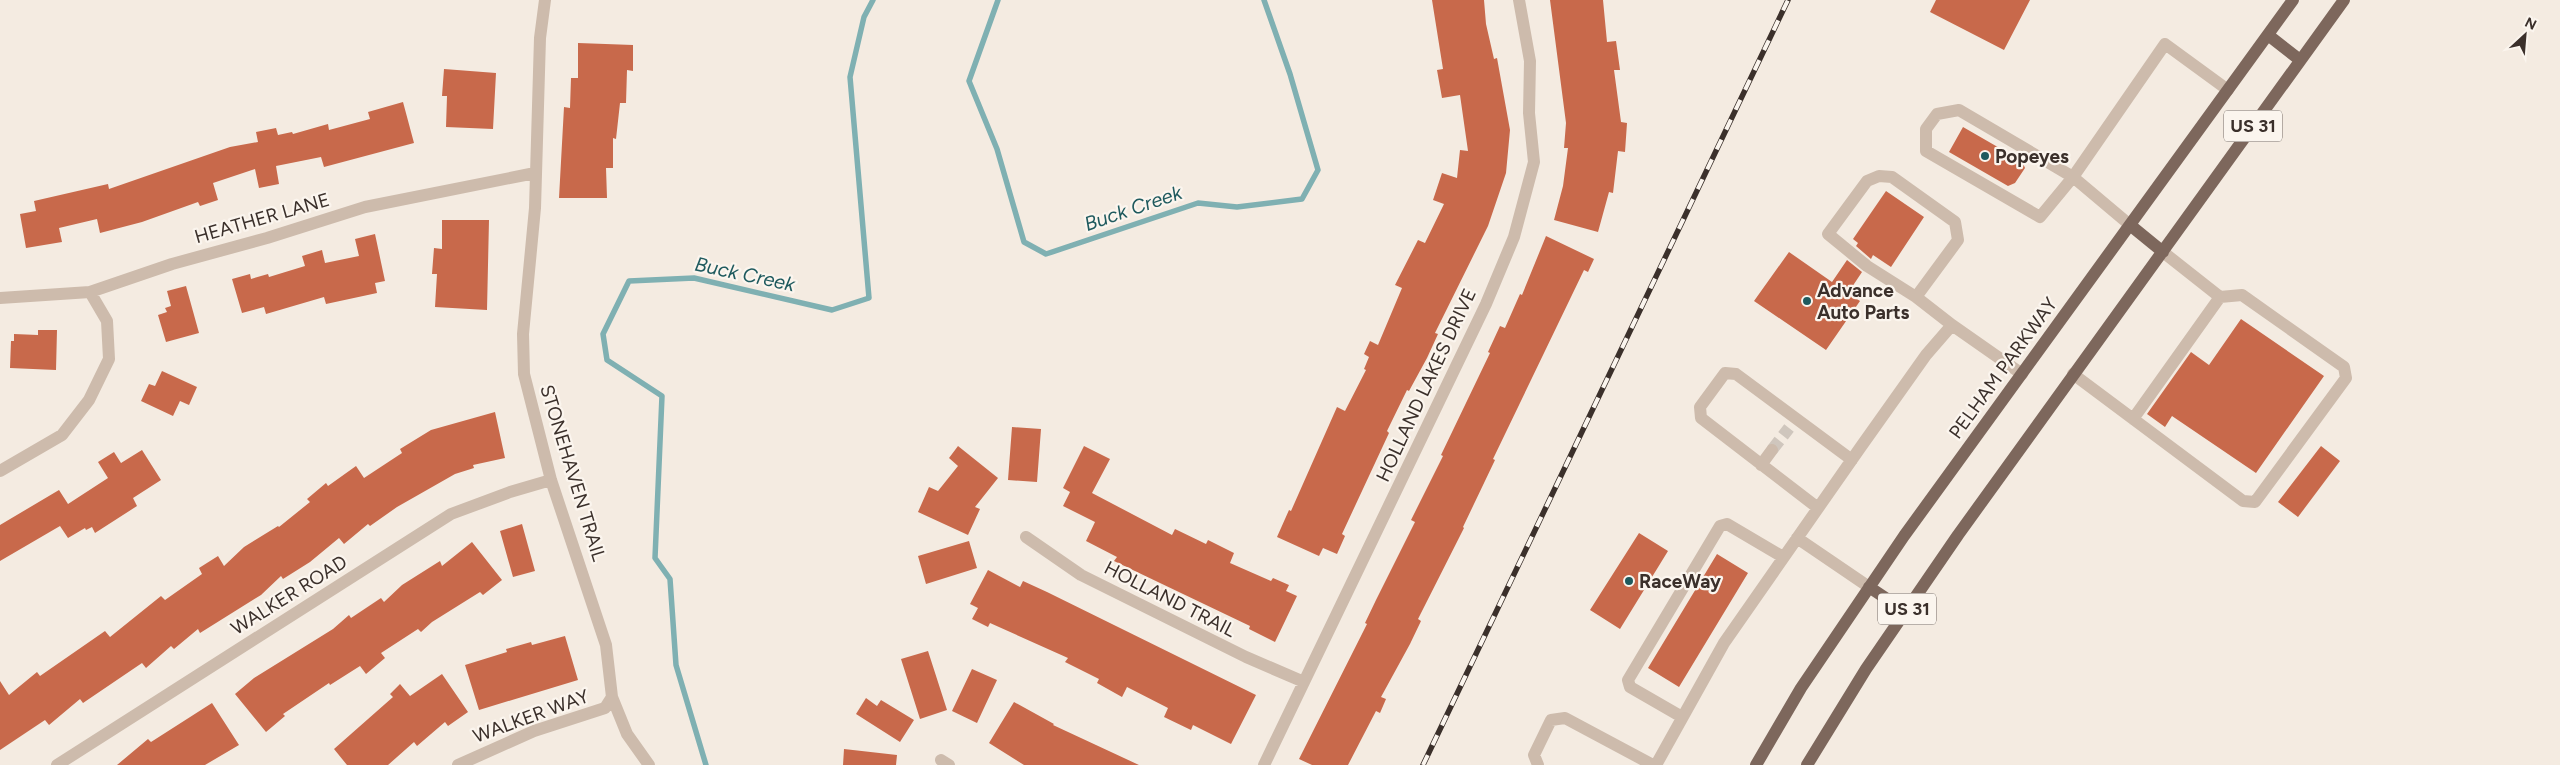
<svg xmlns="http://www.w3.org/2000/svg" width="2560" height="765" font-family="Figtree,sans-serif">
<style>
.lines{fill:none;stroke-linecap:round;stroke-linejoin:round}
.stream{stroke:#7fb0b2;stroke-width:5.5}
.building{fill:#c8694b}
.minor-tunnel{stroke:#cfc6bd;stroke-width:12;stroke-dasharray:12 6;stroke-linecap:butt}
.minor{stroke:#cdbbac;stroke-width:12}
.major{stroke:#7d675c;stroke-width:12}
.rail-casing{stroke:#3b302b;stroke-width:5.5}
.rail{stroke:#fbf5ee;stroke-width:4;stroke-dasharray:11;stroke-linecap:butt}
.poi-dot{fill:#1f5a5e;stroke:#fbf5ee;stroke-width:2}
.labels{text-anchor:middle;dominant-baseline:central;stroke-width:4.5;stroke-linejoin:round;paint-order:stroke}
.shield{fill:#fbf5ee;stroke:#756b66;stroke-width:1}
.shield-label{font-size:18px;font-weight:bold;fill:#3b302b}
.poi-label{font-size:19px;font-weight:bold;fill:#3b302b;stroke:#fbf5ee;text-anchor:start}
.street-label{font-size:19px;fill:#3b302b;stroke:#fbf5ee}
.water-label{font-size:20px;font-style:italic;fill:#1f5a5e;stroke:#fbf5ee}
</style>
<rect width="100%" height="100%" fill="#f4ebe1"/>
<g class="lines">
<!-- stream -->
<path class="stream" d="M998 0 969 81 997 149 1024 242 1046 254 1198 203 1237 207 1302 199 1318 170 1290 74 1264 0
M706 765 676 665 670 579 655 558 662 396 607 360 603 334 629 281 694 278 832 310 869 298 850 77 864 17 873 0"/>
</g>
<!-- building -->
<path class="building" d="M1432 0H1484L1486 24 1494 59 1497 58 1510 130 1506 173 1488 226 1435 333 1438 334 1427 358 1409 391 1407 390 1387 431 1389 433 1342 534 1345 536 1337 554 1323 548 1319 556 1277 537 1289 510 1291 511 1337 407 1345 411 1366 370 1364 369 1369 357 1364 354 1370 341 1378 345 1402 288 1395 285 1418 240 1425 243 1444 204 1433 200 1442 173 1457 178 1460 150 1468 151 1460 95 1442 98 1437 70 1443 69Z
M1550 0H1603L1607 42 1616 41 1620 70H1614L1621 122 1627 123 1625 152 1618 151 1613 193 1609 192 1598 232 1554 220 1563 186 1568 148H1564L1566 123Z
M1936 0H2030L2004 50 1930 12Z
M578 43 633 45V71L627 70 626 103H620L616 139 613 138V168H606L607 198H559L564 107 570 108 571 78H578Z
M444 69 496 73 493 129 446 127 447 96H442Z
M403 102 414 143 324 167 321 157 276 166 279 184 259 188 255 169 213 183 218 200 200 206 198 202 142 222 100 233 97 219 59 228 62 242 26 248 20 214 36 211 34 201 108 184 109 189 230 147 258 142 256 132 276 128 278 135 292 132 293 134 328 124 329 130 370 119 368 112Z
M1963 127 2022 161 2025 168 2015 183 2008 186 1949 152Z
M1886 191 1924 217 1891 267 1873 255 1871 259 1856 246 1858 243 1853 239Z
M442 220H489L487 310 435 307 437 274H432L434 248 442 249Z
M375 234 385 281 375 283 377 293 326 304 324 297 266 314 264 307 242 313 232 279 250 274 251 279 268 274 269 277 305 266 302 256 322 250 325 263 359 256 355 239Z
M1546 236 1594 259 1588 272 1584 270 1493 459 1495 460 1463 527 1464 528 1418 619 1421 621 1410 644 1381 697 1386 699 1380 713 1376 711 1348 765H1312L1299 759 1367 624 1365 623 1376 600 1415 522 1411 520 1443 456 1441 455 1490 353 1488 352 1500 326 1505 328 1520 294 1522 295Z
M1789 252 1832 282 1847 260 1862 272 1848 293 1860 301 1826 350 1754 301Z
M186 286 199 333 166 342 158 315 167 312 165 308 171 306 167 291Z
M2241 319 2324 376 2256 473 2172 416 2165 427 2147 414 2191 352 2209 365Z
M38 330H57L56 370 10 368 11 341H14V334L38 335Z
M162 371 197 387 189 405 180 401 173 416 141 401 149 384 155 386Z
M495 412 505 458 473 465 474 468 455 474 397 507 370 526 368 524 344 544 339 538 310 562 283 579 281 576 261 595 200 633 198 629 174 649 171 646 146 668 142 663 83 703 80 699 49 725 45 720 0 750V681L9 695 37 672 40 676 105 631 110 637 161 596 165 600 202 574 199 568 218 556 224 566 244 547 278 526 279 527 310 502 307 499 326 483 328 486 356 466 364 478 402 453 400 449 431 430Z
M1012 427 1041 429 1037 482 1008 480Z
M958 446 998 478 975 507 980 509 968 535 918 512 929 487 938 491 958 466 949 458Z
M1084 446 1110 459 1092 493 1172 535 1175 529 1206 544 1208 540 1234 553 1230 563 1271 581 1273 578 1289 585 1286 591 1297 596 1275 642 1249 629 1250 626 1114 561 1117 557 1086 541 1095 522 1063 506 1070 492 1063 488Z
M2321 446 2340 461 2298 517 2278 502Z
M142 450 161 480 133 498 137 506 95 533 92 527 86 530 85 528 68 538 60 526 0 561V525L59 490 68 504 108 478 98 462 114 452 121 463Z
M522 524 535 571 513 577 500 531Z
M1639 533 1668 551 1620 629 1590 610Z
M969 541 977 568 926 584 918 556Z
M472 542 502 580 483 595 480 592 432 622 421 632 418 629 381 653 385 658 366 674 360 666 330 685 329 683 283 714 285 716 266 732 235 694 254 678 333 629 349 615 351 618 381 598 384 602 402 585 440 561 442 566Z
M1717 554 1748 573 1679 687 1648 668Z
M988 570 1020 587 1023 581 1047 592 1256 695 1231 744 1193 725 1191 730 1164 717 1168 708 1127 687 1122 697 1097 683 1099 679 1065 662 1068 658 990 623 988 627 972 619 978 608 970 604Z
M565 636 578 680 479 710 465 665 507 652 506 649 531 642 532 645Z
M928 651 947 710 920 719 901 659Z
M972 669 997 680 977 723 952 711Z
M442 674 468 712 448 726 445 722 417 746 414 742 388 765H347L334 749 393 697 390 694 400 684 410 696Z
M866 698 877 706 881 700 914 720 900 742 856 714Z
M1014 702 1054 724 1053 725 1139 765H1024L989 743Z
M212 703 239 745 205 765H117L148 739 151 742Z
M844 749 897 755 896 765H843Z"/>
<g class="lines">
<!-- minor-tunnel -->
<path class="minor-tunnel" d="M1772 450 1789 428"/>
<!-- minor -->
<path class="minor" d="M545 0 540 38 535 208 523 334 524 374 551 480 606 645 612 697 627 734 649 765
M1959 110 2073 177 2040 217 1926 151V129L1937 114Z
M2130 225 2073 177 2165 44 2228 90
M1916 297 1867 266 1828 234 1867 181 1879 176 1892 177 1955 222 1958 240 1916 297 1952 325
M0 298 90 292 172 264 267 238 365 207 535 173
M2073 374 2243 501 2255 502 2346 378 2344 367 2242 295 2220 297 2163 252
M2133 419 2220 297
M1761 465 1772 450
M0 471 62 435 89 400 109 359 107 321 90 292
M1818 508 1701 418 1700 407 1725 373 1736 374 1852 460
M1026 537 1081 575 1246 657 1304 682
M1797 538 1869 587
M1682 717 1630 687 1628 680 1720 526 1727 524 1783 557
M941 760 949 765
M57 765 451 514 510 492 551 480
M458 765 534 731 605 708 612 697
M1264 765 1486 304 1514 237 1534 162 1529 113 1530 61 1519 0
M1538 765 1534 755 1551 720 1565 718 1653 765
M1656 765 1724 643 1860 448 1926 355 1952 325 2022 374"/>
<!-- major -->
<path class="major" d="M2268 35 2300 60
M2130 225 2163 252
M1869 587 1905 611
M1756 765 1801 688 1904 536 2293 0
M1807 765 1866 669 1958 535 2344 0"/>
<defs>
<path id="rail" d="M1423 765 1788 0"/>
</defs>
<!-- rail casing -->
<use href="#rail" class="rail-casing"/>
<!-- rail -->
<use href="#rail" class="rail"/>
</g>
<!-- markers -->
<g class="poi-dot">
<circle cx="1985" cy="156" r="5"/>
<circle cx="1807" cy="301" r="5"/>
<circle cx="1629" cy="581" r="5"/>
</g>
<g class="labels">
<!-- shield labels -->
<g class="shield">
<rect x="2224" y="110.5" width="58" height="31" rx="4"/>
<rect x="1878" y="593.5" width="58" height="31" rx="4"/>
</g>
<g class="shield-label">
<text x="2253" y="126">US 31</text>
<text x="1907" y="609">US 31</text>
</g>
<!-- poi labels -->
<g class="poi-label">
<text x="1995" y="156">Popeyes</text>
<text x="1817" y="290">Advance<tspan x="1817" dy="22">Auto Parts</tspan></text>
<text x="1639" y="581">RaceWay</text>
</g>
<!-- street labels -->
<g class="street-label">
<text transform="translate(262 218) rotate(-16)">HEATHER LANE</text>
<text transform="translate(2003 368) rotate(-54)">PELHAM PARKWAY</text>
<text transform="translate(1426 385) rotate(-65)">HOLLAND LAKES DRIVE</text>
<text transform="translate(573 473) rotate(73)">STONEHAVEN TRAIL</text>
<text transform="translate(289 595) rotate(-32)">WALKER ROAD</text>
<text transform="translate(1170 599) rotate(27)">HOLLAND TRAIL</text>
<text transform="translate(531 716) rotate(-20)">WALKER WAY</text>
</g>
<!-- water labels -->
<g class="water-label">
<text transform="translate(1133 208) rotate(-19)">Buck Creek</text>
<text transform="translate(745 274) rotate(12)">Buck Creek</text>
</g>
</g>
<!-- north arrow -->
<g transform="translate(2525 35) rotate(26)" stroke="#fbf5ee" stroke-width="4" paint-order="stroke">
<path d="M0-4L9 19L0 12L-9 19Z" fill="#3b302b"/>
<text y="-8" font-size="14" font-weight="bold" text-anchor="middle" fill="#3b302b">N</text>
</g>
</svg>
